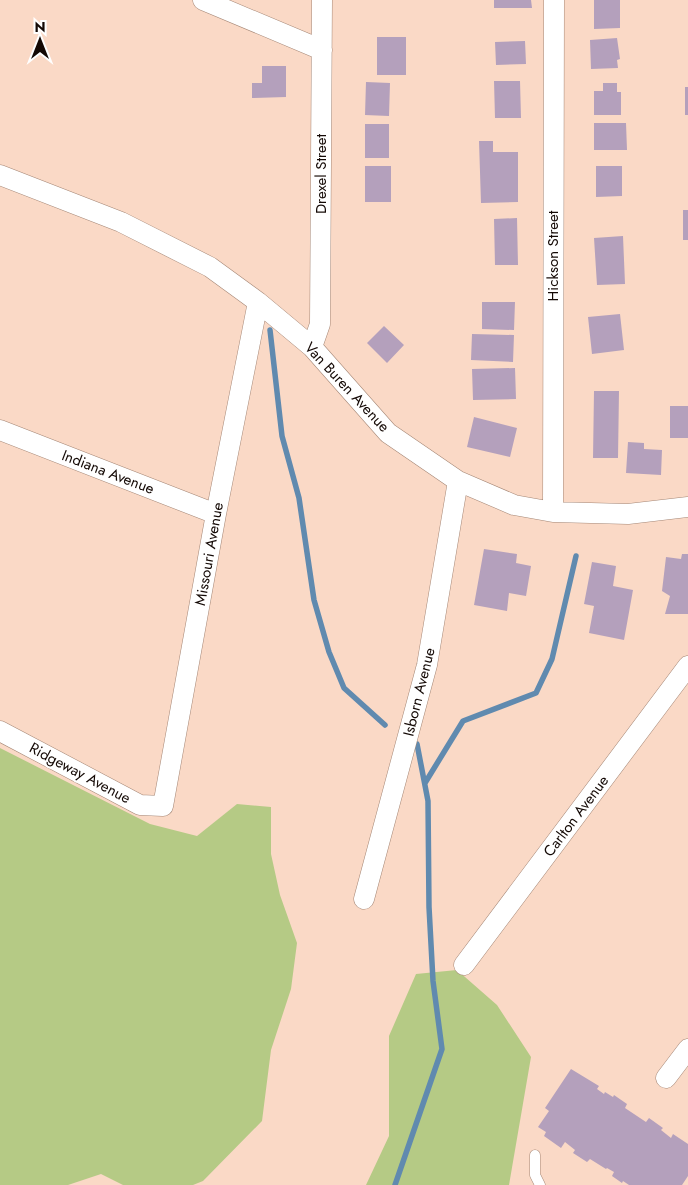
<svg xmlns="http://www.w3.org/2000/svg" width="688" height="1185" font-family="Jost,sans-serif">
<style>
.green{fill:#b5ca85}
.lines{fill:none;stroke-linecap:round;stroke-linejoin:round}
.stream{stroke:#608aaf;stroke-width:5.5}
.building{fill:#b4a0bc}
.service-casing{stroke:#a58776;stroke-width:11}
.minor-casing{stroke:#a58776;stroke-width:21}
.service{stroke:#fff;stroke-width:10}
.minor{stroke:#fff;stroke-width:20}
.labels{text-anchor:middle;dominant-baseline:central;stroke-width:4;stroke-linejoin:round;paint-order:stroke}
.street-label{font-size:15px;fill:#140905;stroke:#fff}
</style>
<rect width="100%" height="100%" fill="#fad9c6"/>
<!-- green -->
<path class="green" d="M0 748 150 824 197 836 237 804 271 807V854L280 895 297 943 291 989 271 1050 262 1121 203 1181 193 1185H123L101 1174 68 1185H0Z
M457 970 497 1005 531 1057 509 1185H366L389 1136V1036L416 974Z"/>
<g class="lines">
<!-- stream -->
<path class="stream" d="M270 330 282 436 299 498 314 600 329 652 344 688 385 725
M425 783 463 721 536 693 552 659 576 556
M395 1185 442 1049 433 981 429 907 428 801 417 744"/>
</g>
<!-- building -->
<path class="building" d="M494 0H531L532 8H494Z
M594 0H620V28L594 29Z
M377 37H406V75H377Z
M617 38 620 59 617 60 618 68 591 69 590 40Z
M525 41 526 64 496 65 495 42Z
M262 66H286V97L252 98V83H262Z
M494 81H520L521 118H495Z
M366 82 390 83 389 116 365 115Z
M603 83H617V92H621V115H594V91H603Z
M685 87H688V115H685Z
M594 123H626L627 150H594Z
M365 124H389V158H365Z
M479 141H493V152H518V202L481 203Z
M365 166H391V202H365Z
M596 166H622V196L596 197Z
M683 210H688V240H683Z
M517 218 518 265H495L494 219Z
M623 236 625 284 597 285 594 238Z
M482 302H515L514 330 482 329Z
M620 314 624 350 592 354 588 317Z
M384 326 404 345 387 363 367 343Z
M472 334 514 335 513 362 471 360Z
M515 368 516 399 473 400 472 369Z
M594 391H619L618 458H593Z
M670 406H688V438H670Z
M474 417 517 428 510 457 467 447Z
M628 442 644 443V449L662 450 661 475 626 473Z
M484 549 517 554 516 563 531 566 526 596 509 593 507 611 474 605Z
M682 554H688V614H665L670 596 662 591 666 557 681 559Z
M592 562 616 566 613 586 633 590 624 640 589 633 594 606 584 604Z
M571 1069 599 1086 597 1089 604 1094 605 1092 613 1097 614 1095 627 1104 625 1108 646 1122 649 1118 663 1128 661 1130 671 1138 673 1134 688 1144V1176L682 1185H629L623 1181 622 1183 612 1176 614 1172 607 1168 606 1169 590 1159 587 1162 573 1153 575 1150 565 1142 561 1148 544 1136 546 1132 538 1127 549 1111 545 1108Z"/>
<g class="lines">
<defs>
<path id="service" d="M535 1155V1175L540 1185"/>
<path id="minor" d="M203 0 322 50
M0 175 121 222 210 267 258 302 312 347 388 433 458 481 514 505 553 512 628 514 688 507
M312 347 320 324 322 0
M0 430 216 514
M553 512 554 0
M0 731 140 805 163 806 216 514 258 302
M364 899 427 665 458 481
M464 965 688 666
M666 1078 688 1049"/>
</defs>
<!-- service casing -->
<use href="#service" class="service-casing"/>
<!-- minor casing -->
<use href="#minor" class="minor-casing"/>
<!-- service -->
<use href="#service" class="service"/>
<!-- minor -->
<use href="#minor" class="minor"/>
</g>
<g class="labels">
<!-- street labels -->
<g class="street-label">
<text transform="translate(321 174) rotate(-90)">Drexel Street</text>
<text transform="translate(553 256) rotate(-90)">Hickson Street</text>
<text transform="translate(347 387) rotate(47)">Van Buren Avenue</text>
<text transform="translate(108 472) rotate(21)">Indiana Avenue</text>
<text transform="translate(209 554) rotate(-80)">Missouri Avenue</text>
<text transform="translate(419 692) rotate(-76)">Isborn Avenue</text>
<text transform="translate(80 773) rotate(28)">Ridgeway Avenue</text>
<text transform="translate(576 816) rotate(-53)">Carlton Avenue</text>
</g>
</g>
<!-- north arrow -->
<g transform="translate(40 40)" stroke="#ffffff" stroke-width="4" paint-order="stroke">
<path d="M0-4L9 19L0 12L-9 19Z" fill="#140905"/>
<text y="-8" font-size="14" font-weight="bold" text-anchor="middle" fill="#140905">N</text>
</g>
</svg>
